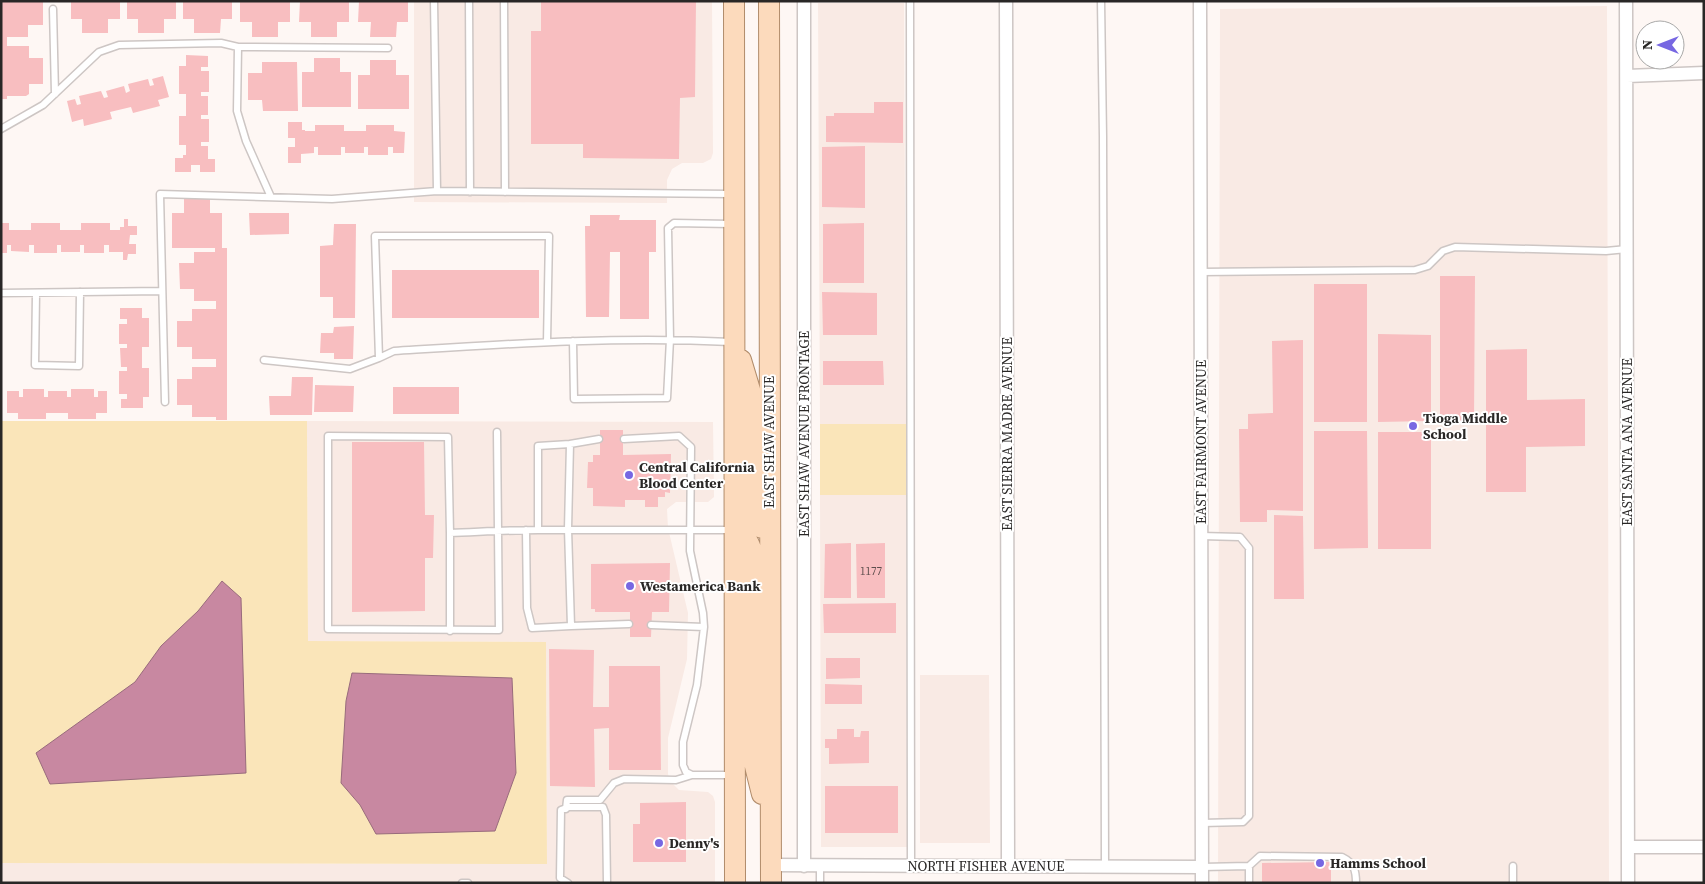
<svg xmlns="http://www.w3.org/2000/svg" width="1705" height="884" font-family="'Source Serif 4',serif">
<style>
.built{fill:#f9eae4}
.green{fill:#fae5b9}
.water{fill:#c888a1;stroke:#986b7c}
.building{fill:#f8bec0}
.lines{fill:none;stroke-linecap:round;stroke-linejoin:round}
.lane-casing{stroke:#cdc6c4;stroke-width:9}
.street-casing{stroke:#cdc6c4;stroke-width:15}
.primary-casing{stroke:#b18c6b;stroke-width:22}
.lane{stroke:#fff;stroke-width:6}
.street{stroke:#fff;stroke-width:12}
.primary{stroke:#fcdabc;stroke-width:20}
.poi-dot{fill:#7767e2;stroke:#fff;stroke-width:2}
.labels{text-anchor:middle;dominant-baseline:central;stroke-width:4;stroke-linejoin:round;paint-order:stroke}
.number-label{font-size:11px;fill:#5d4d4c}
.poi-label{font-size:14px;font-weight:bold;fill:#292726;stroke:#fff;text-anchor:start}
.street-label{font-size:14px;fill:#292726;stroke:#fff}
</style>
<rect width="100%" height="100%" fill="#fef7f4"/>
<!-- built -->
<path class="built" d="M414 1H712L713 153 711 159 703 163H682L672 169 667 180V203L414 202Z
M818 3H904L906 424H820Z
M1607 6 1609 883H1218L1220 9Z
M307 421 713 422 714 497 708 502H676L667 509 668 528 688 613 687 659 668 738V774L670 781 679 790 708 792 713 796 715 802V883H1V863L547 864 546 642 308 641Z
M820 495H906L907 847H821Z
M920 675H989L990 843H920Z"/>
<!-- green -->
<path class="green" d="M1 421H307L308 641 546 642 547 864 1 863Z
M820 424H906V495H820Z"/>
<!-- water -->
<path class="water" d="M222 581 241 598 246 773 50 784 36 753 135 682 161 646 198 611Z
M352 673 512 678 516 773 495 831 376 834 360 805 341 783 346 701Z"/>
<!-- building -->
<path class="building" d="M1 1H43V25H28V37H7V46H29V58H43V84H29V94L26 96H7V99H2Z
M71 1H120V19H108V33H82V19H71Z
M127 1H176V19H164V33H138V19H127Z
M183 1H232V19H221L220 33H194V19H183Z
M240 1H290V22H278V37H252V22H240Z
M300 1H349V22H337V37H311V22H299Z
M359 1H408V22H397L396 37H370L371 22H358Z
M541 1H696L695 97 680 98 679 159 583 158V144H531V31H541Z
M186 55 208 56V67H201V71H209V92H201V96H208V115H201V119H209V142H201V146H208V159H215V172H200V165H191V172H175V158H183V155H186V145H179V116H186V94H179V66H186Z
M314 58H340V72H351V107H302V72H314Z
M370 60H396V75H409V109H358V75H370Z
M262 62H297L298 111H263L262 100H248V73H262Z
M163 76 169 97 158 100 160 106 133 113 131 107 110 112 112 119 84 126 83 119 72 122 67 101 75 99 77 105 81 104 79 96 101 91 104 98 108 97 106 91 124 86 126 93 130 91 128 84 148 79 150 86 154 85 152 79Z
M874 102H903V143L826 142V116H834V113H874Z
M288 122H302V130H305V131H315V125H344V131H366V125H394V131L405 132 404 153H393V147H388V155H368V147H364V153H345V147H341V155H318V147H314V153L301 154V163H288V147H295V138H288Z
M865 146V208L822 207V147Z
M184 199H210V213H222V248H227V420H216V417H192V405H177V379H192V367H216V359H192V347H177V321H192V309H216V301H194V289H180L179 263H194V252H215V248H172V213H184Z
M249 213H289V234L250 235Z
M590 215H620L619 220H656V252H649V319H620V252H610L609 317H586L585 226H590Z
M124 219H128V226H137V235H130L129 244H136V254H128L127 260H123V252H109V245H104V253H84V245H80V252H61V245H57V253H34V245H29V252L11 251V245H7V253H1V223H9V230H31V223H60V230H81V223H110V230H120V227H124Z
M864 223V283H823V224Z
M334 224H356L355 318H333V297H320V246L333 245Z
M392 270H539V318H392Z
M1440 276H1475L1474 421H1440Z
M1314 284H1367V422H1314Z
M822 292 877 293V335H823Z
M120 308H142V318H149V347H142V368H149V397H143V408H121V399H127V394H119V371H127V367H121L120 348H127V344H119V324H127V319H120Z
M354 326 353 359H334V353H320L321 333H333L334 327Z
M1378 334 1431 335V421L1378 422Z
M1303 340V511L1267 510V522H1240L1239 429H1248V414L1273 413 1272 341Z
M1527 349V400L1585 399V446L1526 447V492H1486V350Z
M823 361H883L884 385H823Z
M292 377H313L312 415H270L269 396H291Z
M315 385 354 386 353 412H314Z
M393 387H459V414H393Z
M23 389H44V397H48V391H67V397H71V389H94V397H98V391H107V413H96V419H68V413H46V419H18V413H7V391H19V397H23Z
M600 430H623V455L671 454 670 493 665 492V497H658V507H645V500H625V507L593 506V488H587L588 462H593V455H600Z
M1314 431H1367L1368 548 1314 549Z
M1378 432H1431V549H1378Z
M352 442H424L425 515H434L433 558H425V611L352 612Z
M1274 515 1303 516 1304 599H1274Z
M851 543V598H824L825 544Z
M885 543V598H857L856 544Z
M670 563 669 612H652L651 637H630V612H595V609H591V564Z
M896 603V633H824L823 604Z
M549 649 594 650 593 707H609V666H660L661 770H609V728L594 729 595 787 550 786Z
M826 658H860V678L826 679Z
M825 684 862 685V704H825Z
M837 729H854V737H860L861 731H869V763L829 764V748H825V739H837Z
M825 786H898V833H825Z
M686 802V862H633V824H640V803Z
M1331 862V883H1262V863Z"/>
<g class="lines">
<defs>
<path id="lane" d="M434 1 437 191
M469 1 470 192
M504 1 505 192
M910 1 911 866
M1101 1 1103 137 1105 867
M53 9 55 94
M238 47 388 48
M1 129 43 105 99 52 119 45 221 43 238 47 237 111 246 141 271 197
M1201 272 1415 270 1428 266 1443 251 1455 247 1606 251 1627 249
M1 293 162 291
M36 293 35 365 79 366 80 292
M573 341 574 399 667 398 670 339 668 228 674 223 731 224
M379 358 375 236H549L547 342
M264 360 350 369 379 358 394 351C506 344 618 336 731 342
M165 402 160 194 332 199 437 191 731 194
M497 432 499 630 328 629V436L448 437 450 533C479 532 509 530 538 530H732
M624 439 679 436 691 447 690 551 703 613 704 627 697 685 683 742V765L686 772 692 775H733
M570 444 599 439
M526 530 527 608 532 628 571 626 568 529 570 444 538 446V530
M450 533V631
M1201 536 1240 537 1249 548V816L1243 822 1202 823
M651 625 704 627
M571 626 629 624
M566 809 567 800H600L614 783 624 779 676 780 692 775
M820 866V883
M1249 866 1260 856 1342 857C1354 863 1356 870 1356 883
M1202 867 1249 866V883
M462 883H468
M568 883 560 878 561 810 569 807H603L606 815 607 883
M1513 883V866"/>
<path id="street" d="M804 1V866
M1006 1 1008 866
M1200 1 1202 883
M1626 1 1628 883
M1627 76 1704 73
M1628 847H1704
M770 865 1202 867"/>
<path id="primary" d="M734 1 735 883
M769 1 771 883
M741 360 750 390 751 517C755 526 759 528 769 529
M735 530C746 536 750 543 753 556V758L762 794"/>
</defs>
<!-- lane casing -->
<use href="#lane" class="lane-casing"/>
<!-- street casing -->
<use href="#street" class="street-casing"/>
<!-- primary casing -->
<use href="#primary" class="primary-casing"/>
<!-- lane -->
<use href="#lane" class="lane"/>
<!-- street -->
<use href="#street" class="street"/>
<!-- primary -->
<use href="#primary" class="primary"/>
</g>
<!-- markers -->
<g class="poi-dot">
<circle cx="1413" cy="426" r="5"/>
<circle cx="629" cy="475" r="5"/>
<circle cx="630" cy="586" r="5"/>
<circle cx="659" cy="843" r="5"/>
<circle cx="1320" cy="863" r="5"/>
</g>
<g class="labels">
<!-- number labels -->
<g class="number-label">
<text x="871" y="571">1177</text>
</g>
<!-- poi labels -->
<g class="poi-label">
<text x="1423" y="418">Tioga Middle<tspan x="1423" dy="16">School</tspan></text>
<text x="639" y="467">Central California<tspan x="639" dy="16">Blood Center</tspan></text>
<text x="640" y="586">Westamerica Bank</text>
<text x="669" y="843">Denny's</text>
<text x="1330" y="863">Hamms School</text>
</g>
<!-- street labels -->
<g class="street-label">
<text transform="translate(804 434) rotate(-90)">EAST SHAW AVENUE FRONTAGE</text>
<text transform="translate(1007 434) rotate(-90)">EAST SIERRA MADRE AVENUE</text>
<text transform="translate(769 442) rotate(-90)">EAST SHAW AVENUE</text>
<text transform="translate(1201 442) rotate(-90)">EAST FAIRMONT AVENUE</text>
<text transform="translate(1627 442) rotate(-90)">EAST SANTA ANA AVENUE</text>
<text x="986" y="866">NORTH FISHER AVENUE</text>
</g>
</g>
<!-- border -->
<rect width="1705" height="884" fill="none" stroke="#292726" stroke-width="5"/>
<!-- north arrow -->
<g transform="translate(1660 45) rotate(270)"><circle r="24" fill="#ffffff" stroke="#a9a9a8"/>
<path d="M0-4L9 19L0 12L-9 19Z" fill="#7767e2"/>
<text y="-8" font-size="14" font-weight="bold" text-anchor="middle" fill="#292726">N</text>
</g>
</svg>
